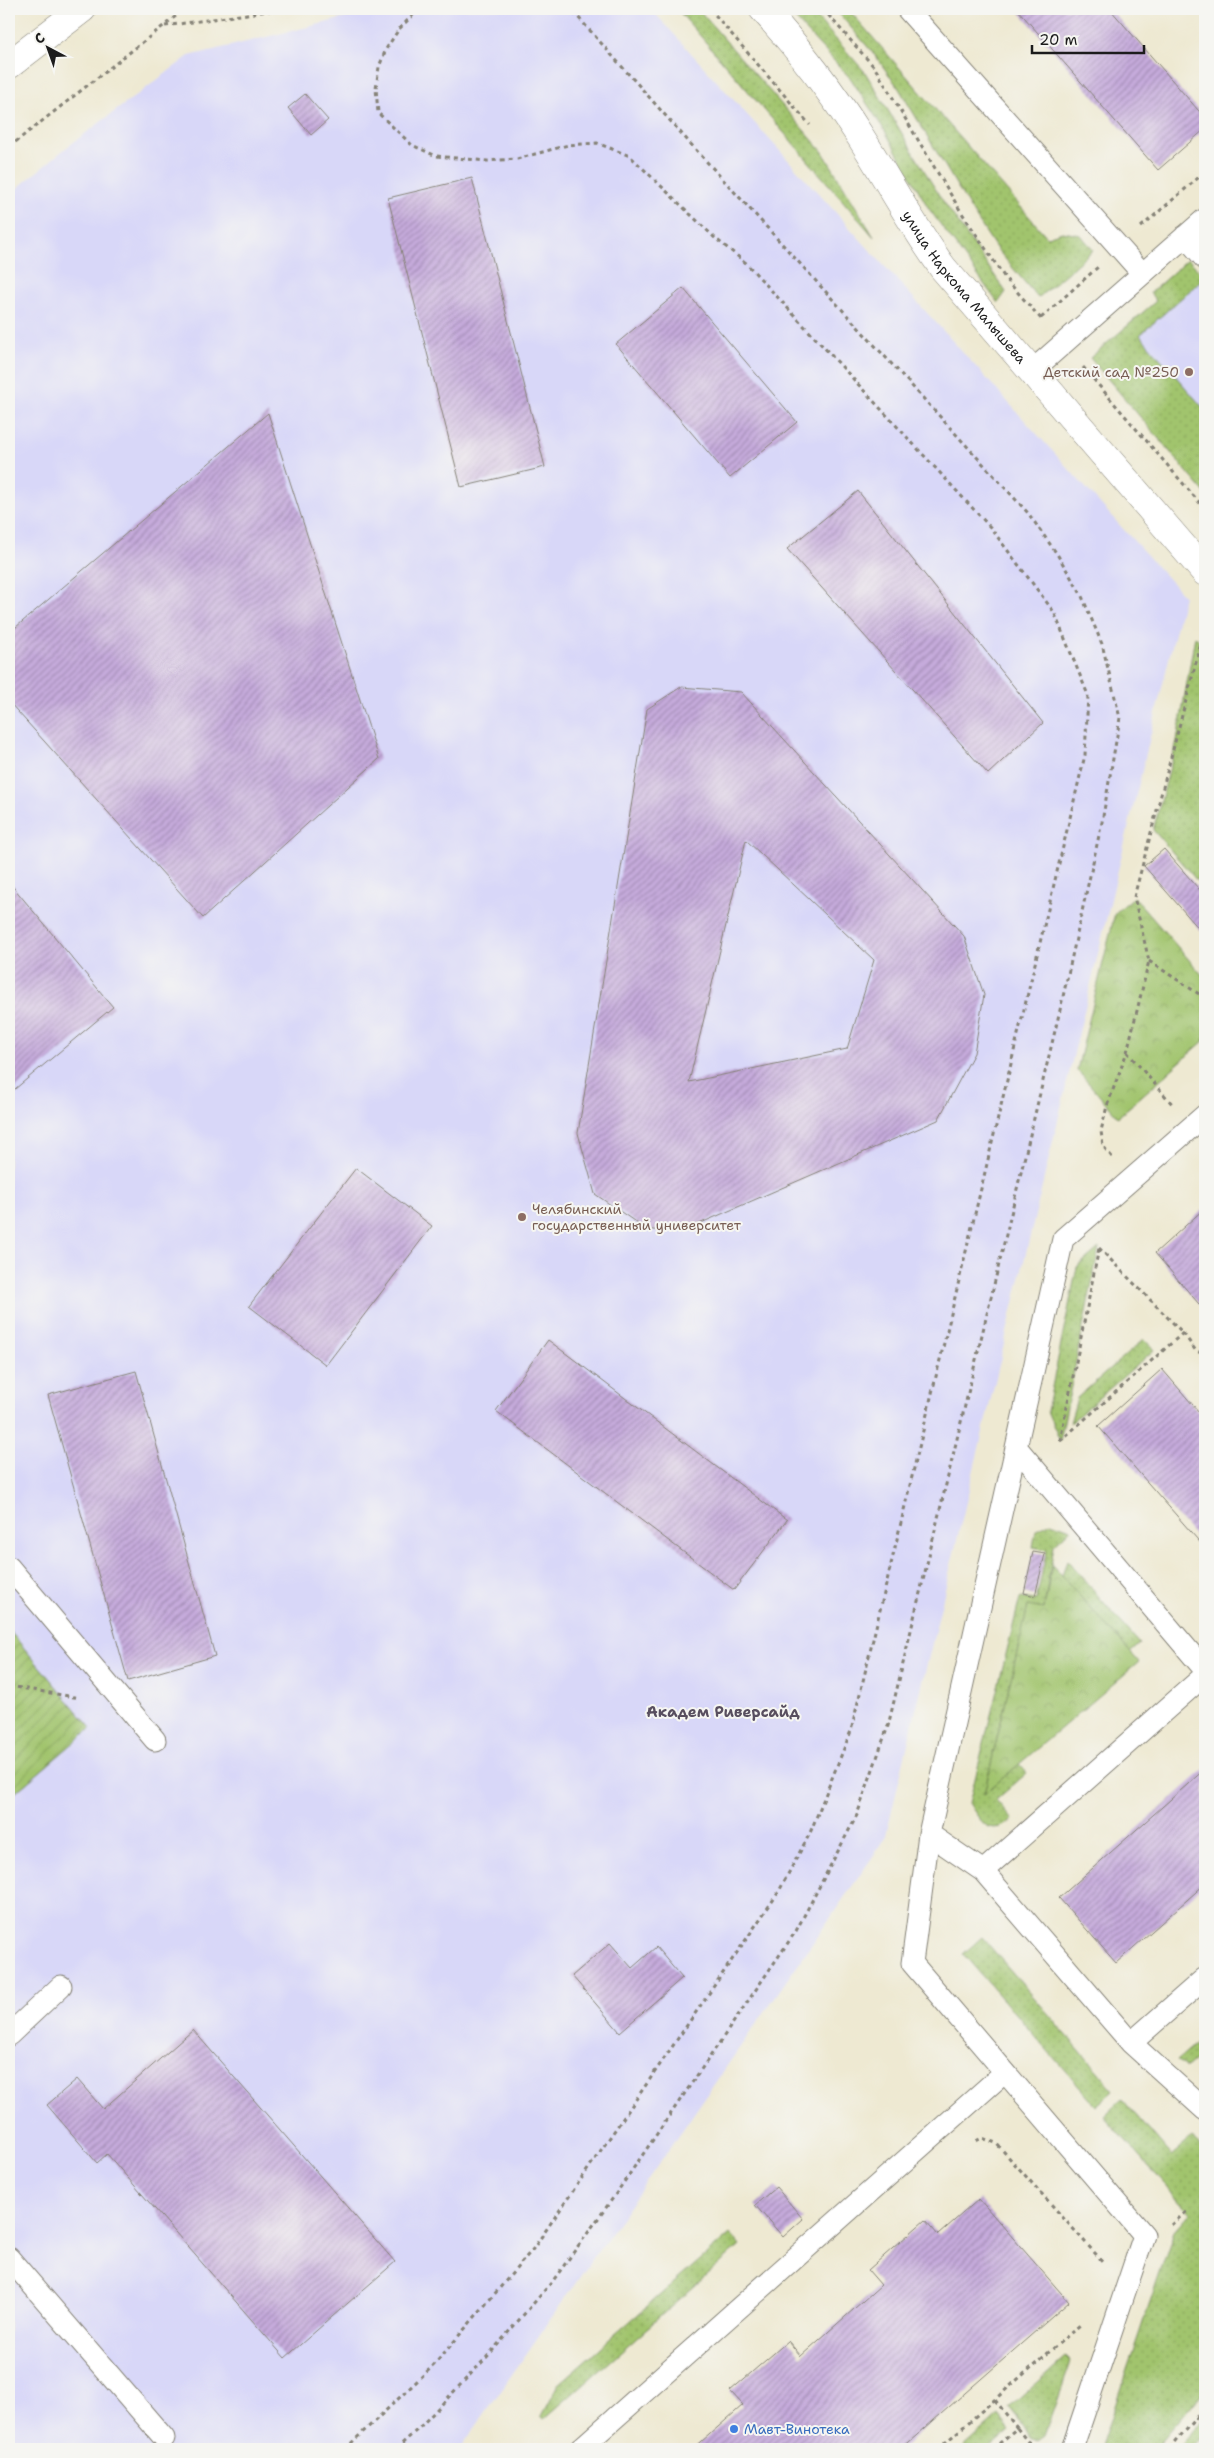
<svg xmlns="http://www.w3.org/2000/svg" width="1214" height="2458" font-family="'Shantell Sans',sans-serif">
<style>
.built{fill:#d8d7f8}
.grass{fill:url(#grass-dots);stroke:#5e7044}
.park{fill:url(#park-crowns);stroke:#5e7044}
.garden{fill:url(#garden-furrows);stroke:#5e7044}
.building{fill:url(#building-hatch);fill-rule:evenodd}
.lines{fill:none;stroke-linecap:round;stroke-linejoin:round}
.lane-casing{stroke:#858277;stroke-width:23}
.street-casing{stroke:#858277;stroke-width:29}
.primary-casing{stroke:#858277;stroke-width:29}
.path{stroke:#858277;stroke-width:3;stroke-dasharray:4 4;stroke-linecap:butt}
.lane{stroke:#fff;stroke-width:21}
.street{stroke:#fff;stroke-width:28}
.primary{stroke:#fff;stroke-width:28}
.education-dot{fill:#8d6e63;stroke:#f6f6f2;stroke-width:2}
.shop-dot{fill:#3f7fe0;stroke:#f6f6f2;stroke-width:2}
.labels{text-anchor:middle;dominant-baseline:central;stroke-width:4;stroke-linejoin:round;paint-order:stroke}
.street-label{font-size:14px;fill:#1c1c1c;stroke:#f6f6f2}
.education-label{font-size:14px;fill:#785e54;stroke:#f6f6f2;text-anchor:end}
.shop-label{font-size:14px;fill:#366cbe;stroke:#f6f6f2;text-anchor:start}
.neighbourhood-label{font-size:15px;font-weight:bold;fill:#584e5f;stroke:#f6f6f2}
</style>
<defs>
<pattern id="grass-dots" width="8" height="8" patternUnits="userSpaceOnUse" patternTransform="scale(1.25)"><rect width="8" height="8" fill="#a1c46d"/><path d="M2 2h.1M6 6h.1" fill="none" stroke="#8aa85e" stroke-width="1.8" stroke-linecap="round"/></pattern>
<pattern id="park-crowns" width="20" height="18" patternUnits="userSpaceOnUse" patternTransform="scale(1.25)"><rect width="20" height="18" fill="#a1c46d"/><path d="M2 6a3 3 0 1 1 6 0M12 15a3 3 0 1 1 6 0" fill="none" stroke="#8aa85e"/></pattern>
<pattern id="garden-furrows" width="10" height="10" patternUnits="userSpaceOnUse" patternTransform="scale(1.25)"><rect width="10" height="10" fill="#a1c46d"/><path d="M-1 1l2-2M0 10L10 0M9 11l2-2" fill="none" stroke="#8aa85e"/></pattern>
<pattern id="building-hatch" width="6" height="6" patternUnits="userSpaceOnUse" patternTransform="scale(1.25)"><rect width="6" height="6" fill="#c6abdc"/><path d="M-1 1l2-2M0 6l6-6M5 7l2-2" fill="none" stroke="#a08ab2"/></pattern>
</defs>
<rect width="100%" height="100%" fill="#f6f6f2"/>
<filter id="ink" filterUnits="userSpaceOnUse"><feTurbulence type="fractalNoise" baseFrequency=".02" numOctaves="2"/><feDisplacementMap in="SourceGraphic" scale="10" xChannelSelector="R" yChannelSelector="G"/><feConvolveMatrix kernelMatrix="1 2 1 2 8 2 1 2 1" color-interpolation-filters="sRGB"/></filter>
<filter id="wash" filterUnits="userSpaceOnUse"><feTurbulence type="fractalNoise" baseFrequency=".0096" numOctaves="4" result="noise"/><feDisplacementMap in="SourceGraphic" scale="20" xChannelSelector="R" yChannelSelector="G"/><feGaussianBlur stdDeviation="1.12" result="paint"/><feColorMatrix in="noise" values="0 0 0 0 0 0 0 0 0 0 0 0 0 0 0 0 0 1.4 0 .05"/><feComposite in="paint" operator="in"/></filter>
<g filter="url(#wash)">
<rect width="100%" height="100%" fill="#eee9d2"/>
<!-- built -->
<path class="built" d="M382 9H651L1184 596 885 1839 460 2449H9V195L66 148 189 56Z
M1205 277V410L1139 335Z"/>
<!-- grass -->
<path class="grass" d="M677 9H698L823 152 874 237Z
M786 9H809L865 72 939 195 1006 292 998 303 929 209 885 131 851 79Z
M835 9H848L1047 237 1062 232 1081 235 1093 250 1038 298 996 248 973 213 898 87 873 53Z
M1188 259 1205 277 1140 335 1205 410V493L1090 358 1156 301 1150 293Z
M1195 636 1205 647V890L1153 830 1177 741Z
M1099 1248 1060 1441 1047 1411 1077 1267Z
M1144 1339 1154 1350 1070 1423 1077 1398Z
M1051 1522 1071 1529 1054 1545 1044 1609 1028 1607 984 1794 1019 1764 1027 1773 996 1800 1013 1820C989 1838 981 1822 969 1803L1020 1598 1036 1600 1047 1550 1033 1547 1036 1530Z
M1067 1560 1140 1644 1130 1653 1062 1576Z
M982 1937 1114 2090 1096 2106 963 1954Z
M1205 2036V2051L1186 2068 1177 2060Z
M1122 2099 1171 2156 1192 2138 1205 2149V2390L1154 2449H1100L1174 2231 1190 2213 1104 2116Z
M730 2234 740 2246 544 2419 541 2416 558 2384Z
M1066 2357 1071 2362 1045 2435 1038 2440 1032 2437 1009 2408Z
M999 2416 1010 2430 988 2449H962Z
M1205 2418V2433L1191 2449H1178Z"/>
<!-- park -->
<path class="park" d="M1134 897 1205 978V1040L1118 1117 1077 1070 1115 913Z
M1052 1565 1139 1662 984 1794 1028 1606 1044 1609Z"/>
<!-- garden -->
<path class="garden" d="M9 1630 91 1728 9 1798Z"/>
<g id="blocks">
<!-- building -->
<path class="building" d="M1017 9H1110L1205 118V129L1158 170Z
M305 94 328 120 311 135 288 108Z
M472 178 545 467 461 487 388 198Z
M683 288 797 422 730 478 616 344Z
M268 413 379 759 203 918 9 702V633Z
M858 491 1043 723 988 774 787 549Z
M681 687 741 692 964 936 984 995 974 1053 938 1120 685 1230H647L595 1194 578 1133 647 709ZM746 840 874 960 847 1049 689 1082Z
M1164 849 1205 896V928L1201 931 1144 866Z
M9 882 113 1007 9 1094Z
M356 1168 432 1226 326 1365 249 1306Z
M1205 1208V1311L1155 1253Z
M548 1340 787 1520 734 1590 496 1411Z
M1162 1369 1205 1419V1548L1098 1426Z
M136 1371 215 1656 128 1681 48 1395Z
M1033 1552 1045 1554 1035 1596 1024 1593Z
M1205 1769V1884L1116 1963 1059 1898Z
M610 1943 632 1968 656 1947 682 1978 620 2032 572 1976Z
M193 2030 395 2262 285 2358 107 2154 97 2163 47 2105 77 2079 103 2109Z
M776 2187 803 2219 783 2237 755 2205Z
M979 2199 1069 2302 901 2449H693L743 2405 730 2391 788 2341 801 2356 881 2285 868 2270 925 2220 938 2235Z"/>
</g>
</g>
<g filter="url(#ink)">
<use href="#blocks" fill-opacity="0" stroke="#858277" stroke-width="1"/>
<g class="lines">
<defs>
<path id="lane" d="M907 9 1142 273
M1185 236 1205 259
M1032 371 1205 219
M1017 1448 1205 1670
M9 1567 155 1740
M1205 1675 983 1871 1131 2043 1205 2110
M929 1834 983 1871
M9 2035 61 1986
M1131 2043 1205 1978
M9 2258 164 2438
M580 2449 1005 2072
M1072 2449 1144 2235 912 1963 929 1834 1063 1239 1205 1115"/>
<g id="street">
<path id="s1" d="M763 9C799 49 831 90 860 136 888 180 912 225 943 268L1205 572"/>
</g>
<path id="primary" d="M9 65 82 9"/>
</defs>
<!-- lane casing -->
<use href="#lane" class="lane-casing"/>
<!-- street casing -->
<use href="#street" class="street-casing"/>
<!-- primary casing -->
<use href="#primary" class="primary-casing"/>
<!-- path -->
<path class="path" d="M710 9 810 125
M823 9 875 68 960 210 1005 278 1043 321
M165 26 281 9
M9 147 185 9
M1141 227 1205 172
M1041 318 1098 267
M1083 367 1205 509
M1149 961 1205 998
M1127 1052 1173 1105
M1112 1157 1103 1146 1101 1131 1107 1106 1127 1052 1149 961 1134 897 1203 636
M1099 1248 1183 1333 1196 1351 1205 1354
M1060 1441 1099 1248
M1060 1441 1183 1333
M9 1686 80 1698
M976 2141 982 2138 996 2143 1103 2262
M1171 2225 1186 2212
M995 2400 1017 2428
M345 2449 433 2366 533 2249 778 1893 810 1833 851 1731 1085 755 1088 695 1054 612 990 527 746 263 716 239 630 156 597 143 568 145 517 159 487 161 436 156 412 145 378 113 376 88 379 67 386 49 399 29 414 14 424 9
M396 2449 418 2429 486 2358 552 2282 613 2198 796 1931 857 1815 888 1726 1060 1010 1102 822 1120 718 1102 644 1081 594 1057 554 1028 513 697 151 577 16 565 9
M938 2449 1080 2325
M993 2449 1017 2428 1027 2441 1039 2449 1042 2446
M1169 2449 1205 2407"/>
<!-- lane -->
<use href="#lane" class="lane"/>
<!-- street -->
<use href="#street" class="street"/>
<!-- primary -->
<use href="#primary" class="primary"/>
</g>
</g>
<!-- markers -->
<g class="education-dot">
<circle cx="1189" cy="372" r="5"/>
<circle cx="522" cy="1217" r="5"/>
</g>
<circle class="shop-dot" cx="734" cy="2429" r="5"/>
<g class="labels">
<!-- street labels -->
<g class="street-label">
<text stroke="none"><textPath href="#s1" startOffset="344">улица Наркома Малышева</textPath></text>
</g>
<!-- education labels -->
<g class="education-label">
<text x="1179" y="372">Детский сад №250</text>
<text x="532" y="1209" text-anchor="start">Челябинский<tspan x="532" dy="16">государственный университет</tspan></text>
</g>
<!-- shop labels -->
<g class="shop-label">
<text x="744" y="2429">Мавт-Винотека</text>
</g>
<!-- neighbourhood labels -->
<g class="neighbourhood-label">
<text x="723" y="1712">Академ Риверсайд</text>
</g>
</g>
<!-- margin -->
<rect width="1214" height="2458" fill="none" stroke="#f6f6f2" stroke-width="30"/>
<!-- north arrow -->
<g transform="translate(48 48) rotate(319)" stroke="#f6f6f2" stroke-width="4" paint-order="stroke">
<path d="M0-4L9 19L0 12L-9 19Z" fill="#1c1c1c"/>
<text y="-8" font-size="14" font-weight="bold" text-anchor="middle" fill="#1c1c1c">С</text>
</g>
<!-- scale -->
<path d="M1032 45v8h112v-8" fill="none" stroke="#1c1c1c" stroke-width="2.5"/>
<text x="1039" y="45" font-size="15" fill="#1c1c1c" stroke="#f6f6f2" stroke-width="4" paint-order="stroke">20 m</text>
</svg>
